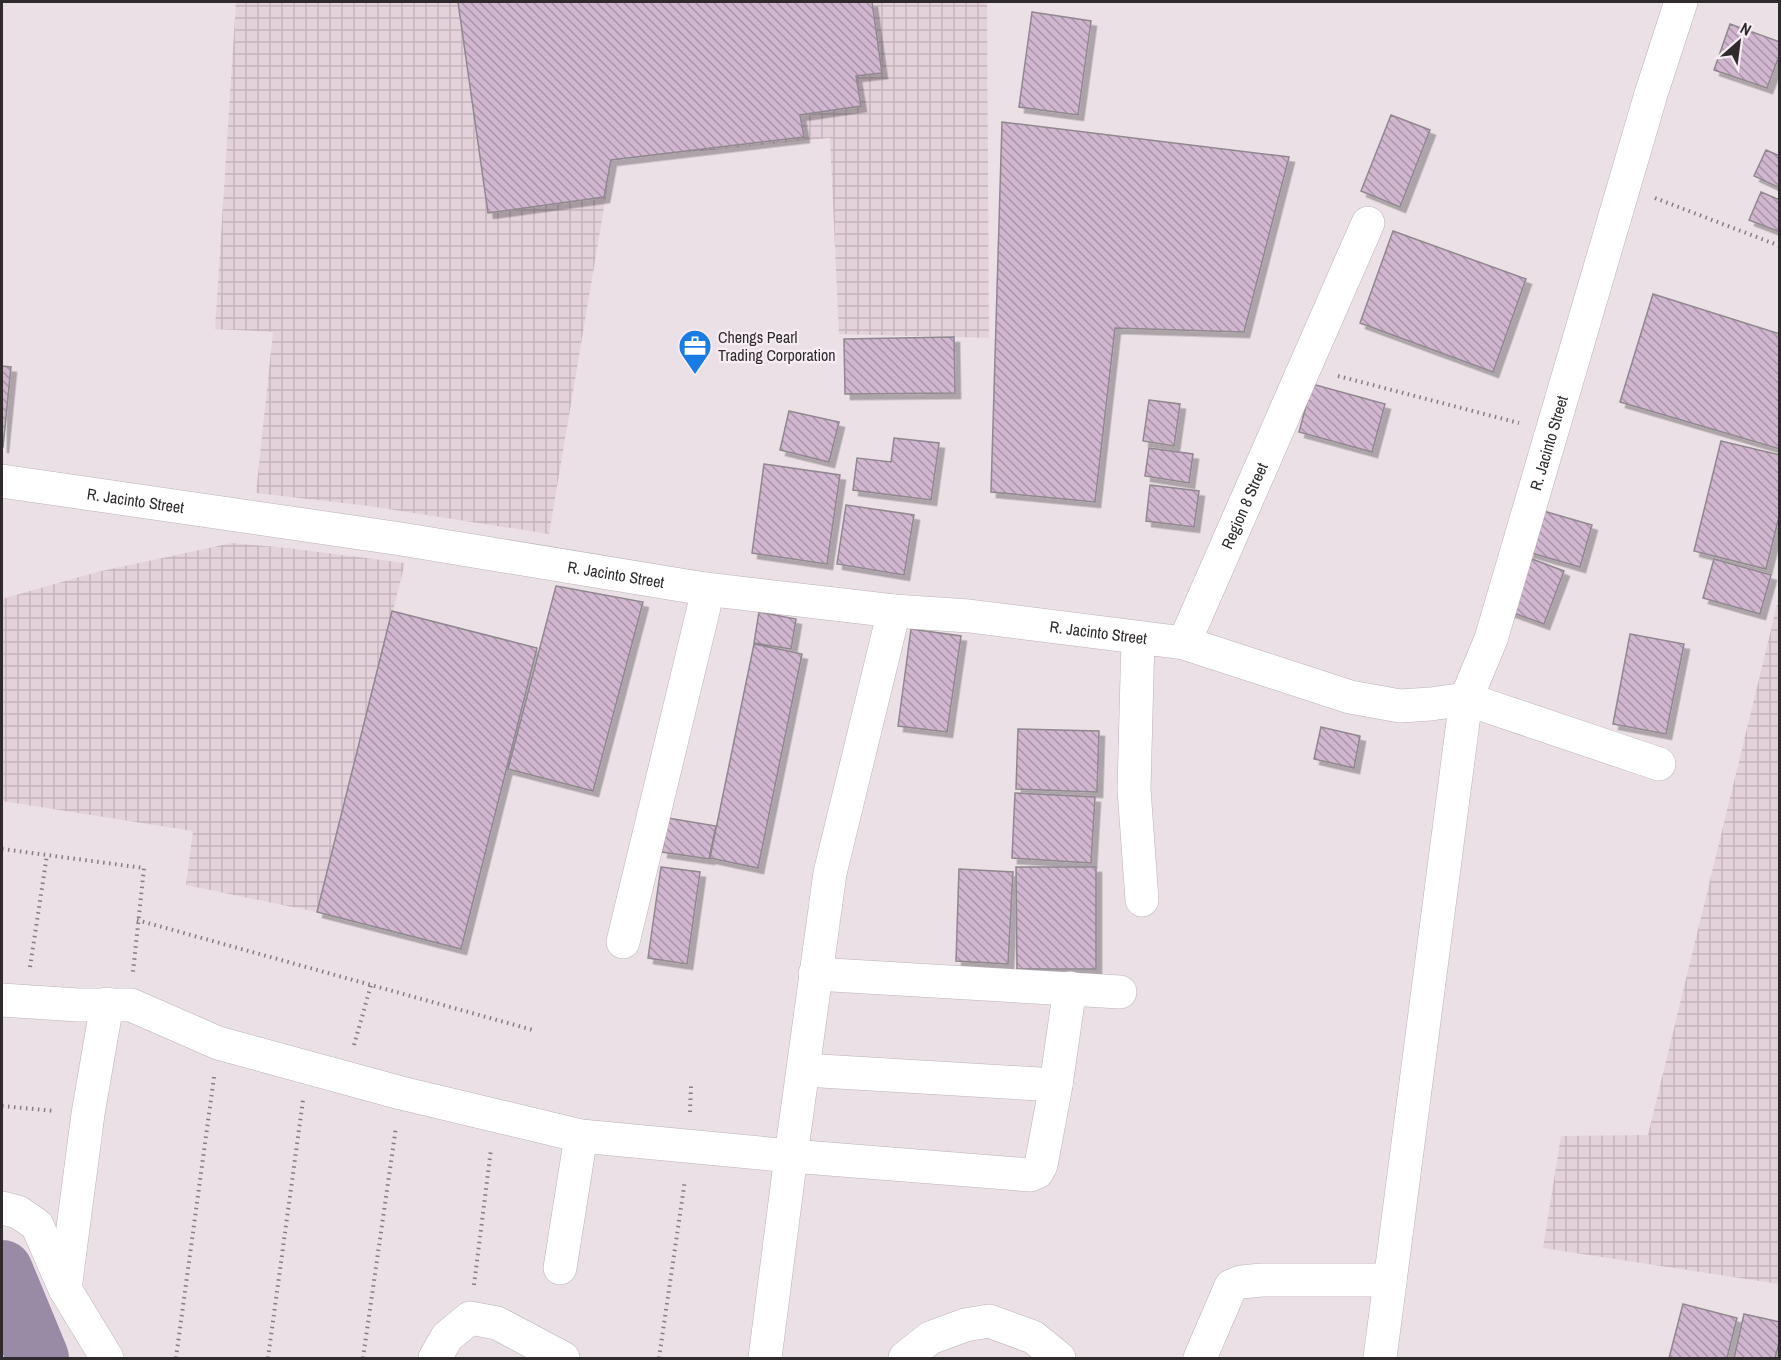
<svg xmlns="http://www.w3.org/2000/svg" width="1781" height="1360" font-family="'Archivo Narrow',sans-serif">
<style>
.industrial{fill:url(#industrial-grid)}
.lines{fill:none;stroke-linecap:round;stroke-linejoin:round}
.river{stroke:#998aa6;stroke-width:62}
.building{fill:url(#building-back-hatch);stroke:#8f888e;stroke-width:1.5;filter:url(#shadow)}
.minor-casing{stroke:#bbb1b6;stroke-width:34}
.path{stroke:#847e81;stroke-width:4;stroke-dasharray:1.5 4.5;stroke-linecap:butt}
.minor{stroke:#fff;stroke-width:33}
.labels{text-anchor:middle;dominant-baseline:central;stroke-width:4.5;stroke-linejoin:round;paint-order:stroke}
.poi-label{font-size:16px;fill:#2f2b2d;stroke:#f7edf2;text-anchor:start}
.street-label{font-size:16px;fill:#2f2b2d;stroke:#f7edf2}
</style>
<defs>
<pattern id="industrial-grid" width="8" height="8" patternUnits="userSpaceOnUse" patternTransform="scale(1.5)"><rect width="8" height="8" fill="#e4d2db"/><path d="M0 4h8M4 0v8" fill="none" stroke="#c4b4bc"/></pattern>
<pattern id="building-back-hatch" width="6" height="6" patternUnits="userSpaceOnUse" patternTransform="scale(1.5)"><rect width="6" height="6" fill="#d0b6cf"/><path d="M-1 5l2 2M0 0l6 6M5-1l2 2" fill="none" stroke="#a994a8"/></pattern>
<filter id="shadow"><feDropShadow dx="5.5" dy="5.5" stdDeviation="0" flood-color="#0004"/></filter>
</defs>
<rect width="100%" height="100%" fill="#eae0e5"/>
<!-- industrial -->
<path class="industrial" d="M236 2H987L989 338 839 334 830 138 612 160 549 534 369 506 256 493 273 332 215 329Z
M232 543 287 548 405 563 317 912 186 885 193 831 2 801V599L97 572Z
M1777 605 1780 606 1779 1284 1543 1248 1561 1136 1648 1135Z
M2 1335 15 1358H2Z"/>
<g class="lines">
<!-- river -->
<path class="river" d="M2 1271 38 1358"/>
</g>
<!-- building -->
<path class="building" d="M458 2H872L882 73 856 76 861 106 800 115 804 137 611 160 604 197 488 213Z
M1032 12 1091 21 1078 115 1019 107Z
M1730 24 1780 42V53L1767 88 1714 70Z
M1391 115 1430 130 1400 207 1361 191Z
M1002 122 1289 157 1244 332 1115 328 1095 502 991 492Z
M1766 150 1780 156V188L1754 176Z
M1761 192 1780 200V232L1749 220Z
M1393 231 1526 279 1493 372 1360 323Z
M1653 294 1780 334V449L1620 402Z
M954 337 955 393 845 394 844 339Z
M2 366 11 367 3 447H2Z
M1312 384 1385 404 1372 452 1299 432Z
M1149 400 1180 404 1174 446 1143 441Z
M789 411 839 422 829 462 780 450Z
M894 438 939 443 931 500 853 490 857 458 891 462Z
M1721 441 1780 455V513L1766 569 1694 551Z
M1149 448 1193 454 1189 483 1145 476Z
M764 464 840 475 827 564 752 553Z
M1150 485 1199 491 1194 527 1146 521Z
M846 505 914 515 904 575 837 564Z
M1540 510 1592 525 1580 567 1528 552Z
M1524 556 1564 571 1544 624 1505 610Z
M1714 559 1771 575 1760 614 1703 598Z
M556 586 643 602 593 791 508 769Z
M392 611 537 648 461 949 317 912Z
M759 612 796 619 791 649 754 643Z
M911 629 961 636 947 732 898 726Z
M1630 634 1684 644 1666 734 1613 724Z
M754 644 802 654 758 868 710 858Z
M1321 727 1360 736 1354 768 1314 759Z
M1018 729 1099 731 1097 792 1016 789Z
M1015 793 1095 797 1091 863 1012 858Z
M668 818 716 826 709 859 662 852Z
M661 867 700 872 687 964 648 958Z
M1016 867H1096V969H1017Z
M959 869 1013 872 1008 964 956 961Z
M1683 1304 1737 1318 1727 1358H1669Z
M1744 1314 1780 1322V1339L1775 1358H1734Z"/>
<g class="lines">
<defs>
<g id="minor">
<path id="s1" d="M2 481 401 539 705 589 894 611 969 616 1184 643 1350 697 1400 706 1431 704 1466 699 1659 764"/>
<path d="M1138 638 1134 789 1142 900"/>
<path id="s2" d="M1184 643 1368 223"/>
<path d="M623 942 704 607 705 589"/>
<path d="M815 974 1120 992"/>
<path d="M2 1000 78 1005H131L218 1043 401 1093 581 1136 791 1156 1030 1175 1037 1172 1041 1165 1056 1085 1070 988"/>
<path d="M804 1070 1056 1085"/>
<path d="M2 1208 18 1212 37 1225 65 1289 107 1358"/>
<path d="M560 1268 581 1136"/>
<path d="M65 1289 88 1114 107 1004"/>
<path d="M435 1358 447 1337 470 1318 497 1323 563 1358"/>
<path d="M765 1358 791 1156 830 873 894 611"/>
<path d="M905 1358 930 1338 965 1325 989 1321 1033 1337 1059 1358"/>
<path d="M1200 1358 1231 1286 1241 1282 1262 1280H1390"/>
<path id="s3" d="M1380 1358 1466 699 1491 639 1651 94 1681 2"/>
</g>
</defs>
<!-- minor casing -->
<use href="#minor" class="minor-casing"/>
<!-- path -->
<path class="path" d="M1655 198 1780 246
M1338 376 1519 423
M2 849 144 868 133 972
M137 920 533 1030
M30 967 47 855
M354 1045 371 985
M2 1106 55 1111
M690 1112 691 1086
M474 1285 491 1149
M176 1358 214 1077
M268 1358 303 1100
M363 1358 396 1127
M659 1358 685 1180"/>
<!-- minor -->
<use href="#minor" class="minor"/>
</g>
<!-- icons -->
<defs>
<symbol id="office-pin" viewBox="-11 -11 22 30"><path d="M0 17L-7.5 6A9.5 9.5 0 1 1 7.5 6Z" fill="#187ce4" stroke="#f7edf2"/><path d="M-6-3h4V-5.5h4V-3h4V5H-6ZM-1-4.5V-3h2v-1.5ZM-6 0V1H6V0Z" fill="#fff"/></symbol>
</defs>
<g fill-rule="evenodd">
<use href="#office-pin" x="676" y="327" width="38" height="52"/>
</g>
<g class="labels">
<!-- poi labels -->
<g class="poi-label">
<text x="718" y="337">Chengs Pearl<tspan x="718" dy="18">Trading Corporation</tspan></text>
</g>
<!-- street labels -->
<g class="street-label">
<text stroke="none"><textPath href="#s3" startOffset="934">R. Jacinto Street</textPath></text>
<text stroke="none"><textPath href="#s1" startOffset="135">R. Jacinto Street</textPath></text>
<text stroke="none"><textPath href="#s2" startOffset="150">Region 8 Street</textPath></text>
<text stroke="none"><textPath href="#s1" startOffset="621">R. Jacinto Street</textPath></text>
<text stroke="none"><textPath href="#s1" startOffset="1107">R. Jacinto Street</textPath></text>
</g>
</g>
<!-- border -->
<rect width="1781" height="1360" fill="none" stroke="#2f2b2d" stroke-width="6"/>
<!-- north arrow -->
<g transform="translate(1739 42) rotate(28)" stroke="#f7edf2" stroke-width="4.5" paint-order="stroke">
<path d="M0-4.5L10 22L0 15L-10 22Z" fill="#2f2b2d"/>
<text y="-9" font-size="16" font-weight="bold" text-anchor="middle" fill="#2f2b2d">N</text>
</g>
</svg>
